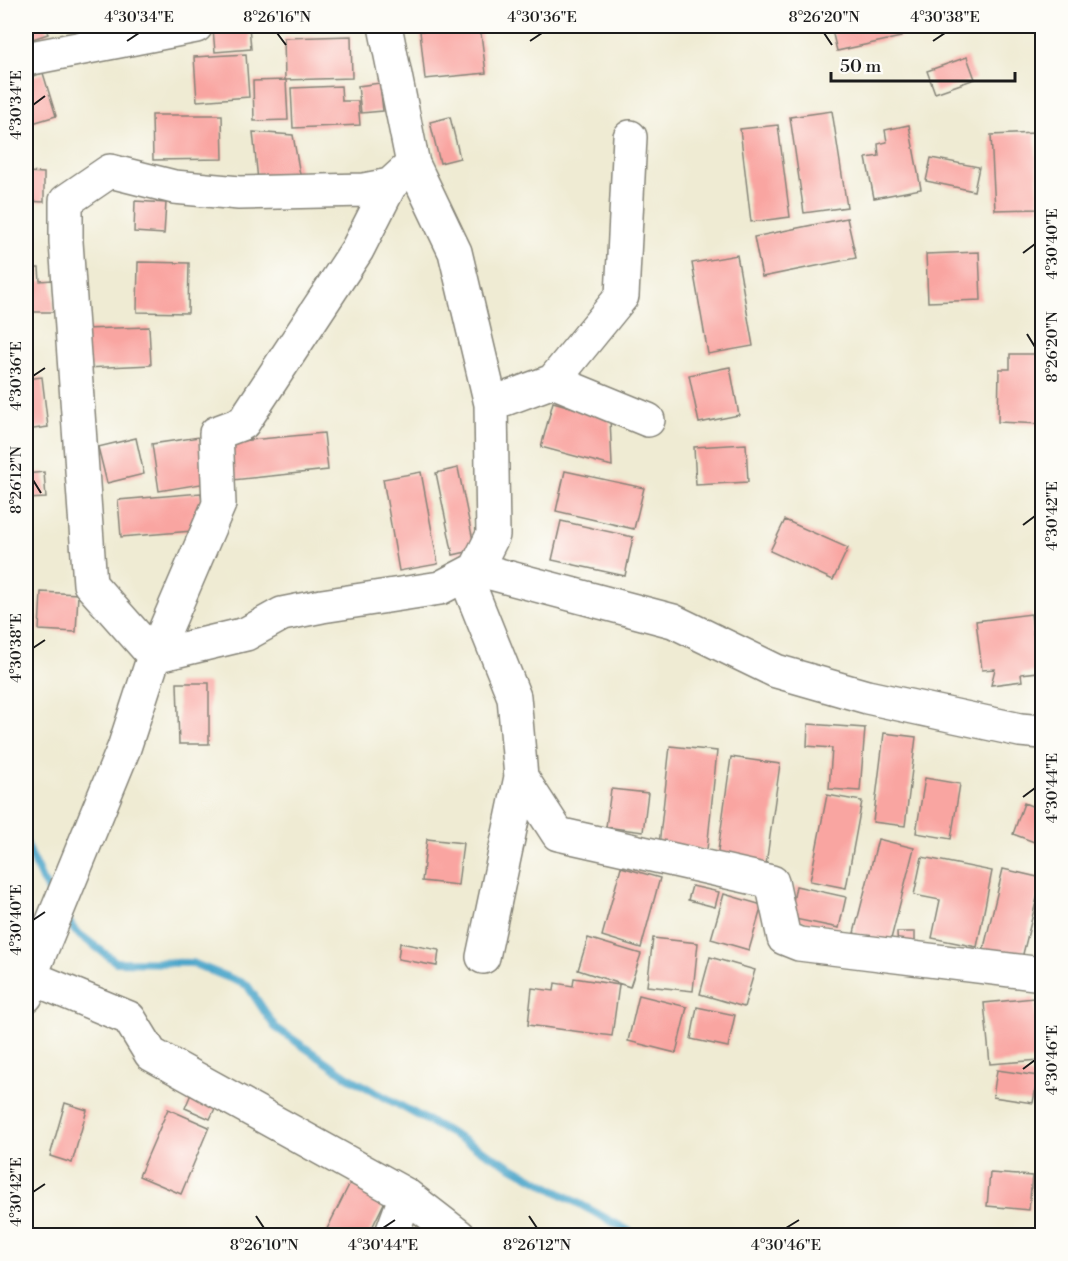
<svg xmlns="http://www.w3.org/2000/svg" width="1068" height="1261" font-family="'Libre Bodoni',serif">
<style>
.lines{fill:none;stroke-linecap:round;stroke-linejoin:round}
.stream{stroke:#4ca6ca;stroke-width:8}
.building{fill:#f9a5a1}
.minor-casing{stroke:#868478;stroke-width:36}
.minor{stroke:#fff;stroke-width:33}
.ticks{fill:none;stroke:#1c1c1c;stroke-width:2}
.neatline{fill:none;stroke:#1c1c1c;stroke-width:2}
.ticks-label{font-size:15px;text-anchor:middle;fill:#1c1c1c}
</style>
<rect width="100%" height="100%" fill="#fdfcf7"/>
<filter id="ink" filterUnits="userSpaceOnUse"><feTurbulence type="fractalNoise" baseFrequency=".0167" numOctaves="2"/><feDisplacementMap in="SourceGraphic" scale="12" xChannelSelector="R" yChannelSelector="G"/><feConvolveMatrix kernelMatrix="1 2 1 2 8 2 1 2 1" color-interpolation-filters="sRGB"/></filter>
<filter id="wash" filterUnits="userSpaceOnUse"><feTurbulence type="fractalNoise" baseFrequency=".008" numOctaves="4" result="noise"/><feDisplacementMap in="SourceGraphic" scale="24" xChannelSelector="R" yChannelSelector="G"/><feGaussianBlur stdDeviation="1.35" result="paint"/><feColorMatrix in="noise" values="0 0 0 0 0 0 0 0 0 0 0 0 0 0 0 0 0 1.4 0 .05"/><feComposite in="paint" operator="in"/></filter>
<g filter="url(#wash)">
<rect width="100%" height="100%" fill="#efebd3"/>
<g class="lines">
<!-- stream -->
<path class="stream" d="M26 843 42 880 52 895
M65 916 75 931 116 962 192 963 247 985 275 1027 348 1077 638 1236"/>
</g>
<g id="blocks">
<!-- building -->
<path class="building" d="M26 26H45L48 34 26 41Z
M249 26 251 49 215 52 213 29Z
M473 26H480L486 73 425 79 420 31Z
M831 26H898L901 37 837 51Z
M351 36 352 78 285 80 284 38Z
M246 54 249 97 197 101 194 57Z
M967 57 975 79 935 93 927 71Z
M43 73 56 116 26 125V78Z
M286 80 288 120 254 121 253 81Z
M380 83 383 111 361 113 358 86Z
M341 86 342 101H358L360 125 293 128 291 88Z
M832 111 847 207 804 213 790 117Z
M152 115H222L223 159 153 160Z
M450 117 460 158 440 163 430 122Z
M778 125 790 217 751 222 740 129Z
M909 125 921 189 874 198 866 158 879 156 878 144 887 142 885 130Z
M253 132 293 135 302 186 259 190Z
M1035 133 1039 209 995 210 991 135Z
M931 158 979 167 974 191 926 181Z
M26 172 44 173V202L26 201Z
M135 201 166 203 164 234 134 232Z
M847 218 856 258 762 277 754 237Z
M979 252 981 300 928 302 926 254Z
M737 255 753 346 708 354 692 263Z
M138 262 189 263 188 313 137 312Z
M26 268H39L40 281 52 280 54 312H26Z
M149 327 151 365 85 368 83 329Z
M1010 354H1036L1042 357V424L998 422 999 369H1010Z
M730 367 739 415 699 423 689 375Z
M42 377 48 427 26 430V379Z
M553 402 610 418 612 466 541 447Z
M324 433 328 470 233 480 229 442Z
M199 437 207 483 159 491 152 444Z
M136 438 144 474 107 483 98 447Z
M746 444 748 482 696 485 694 447Z
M458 468 475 550 453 555 436 473Z
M565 471 644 488 634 529 556 511Z
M44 472 46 498 26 499V474Z
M421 472 438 564 399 571 383 479Z
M201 493 204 530 121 537 118 500Z
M785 520 848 548 833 580 770 551Z
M561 521 633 537 625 576 552 560Z
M41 592 78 594 76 632 39 630Z
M1031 614 1038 672 1021 674 1022 681 991 685 995 669 982 670 976 621Z
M177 683H209V744H179Z
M808 724 865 728 860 791 829 789 832 748 807 746Z
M884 733 916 737 905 826 873 822Z
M670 746 717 751 707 850 659 845Z
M731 757 780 764 766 865 717 858Z
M925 778 960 784 951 839 916 833Z
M611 789 648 793 643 832 606 827Z
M827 795 862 801 846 888 810 881Z
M1024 803 1042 810V845L1013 834Z
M427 839 463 843 458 885 422 881Z
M878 839 914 848 890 943 854 933Z
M922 857 992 871 977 947 932 938 940 900 914 895Z
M621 867 660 878 641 948 602 936Z
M1003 869 1042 878 1019 970 981 960Z
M692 886 719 892 715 907 688 900Z
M796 886 846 897 839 928 790 918Z
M724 894 762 905 749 950 711 939Z
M897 932H915V951L898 952Z
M588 938 641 954 630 987 578 970Z
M653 938 698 943 693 991 647 986Z
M400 943 439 950 437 966 398 959Z
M710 957 755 970 744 1007 700 994Z
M574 978 619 985 612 1036 528 1025 532 988 554 991 555 983 573 986Z
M639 995 687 1007 676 1053 628 1041Z
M1034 998 1040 1060 990 1064 984 1003Z
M697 1007 735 1015 728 1047 691 1039Z
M997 1070 1038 1076 1033 1103 993 1097Z
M193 1089 219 1100 210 1119 185 1108Z
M65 1103 87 1110 72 1163 50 1156Z
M168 1109 209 1127 181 1194 139 1176Z
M990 1173 1032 1176 1029 1210 987 1206Z
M350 1183 385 1201 368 1236H335L326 1231Z"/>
</g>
</g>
<g filter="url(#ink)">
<use href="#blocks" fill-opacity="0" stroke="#868478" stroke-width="1.5"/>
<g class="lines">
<defs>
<path id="minor" d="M26 59 196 26
M390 185 364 190 239 193 174 187 110 171 66 201V242L90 584 154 656 219 504 216 433 243 423 357 250 390 185 413 164
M553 381 622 296 630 137
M491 404 553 381 648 420
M476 569 673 621 776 671 867 697 1020 730 1042 732
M465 575 514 697 521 777 558 834 772 882 784 938 799 944 1042 974
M483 957 521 777
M26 977H30L129 1018 151 1054 406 1195 459 1236
M26 996 30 977 124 748 154 656 246 634 282 614 322 606 440 588 476 569 493 535 491 404 455 252 413 164 385 26
M391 1236 406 1195"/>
</defs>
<!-- minor casing -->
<use href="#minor" class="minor-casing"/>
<!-- minor -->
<use href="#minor" class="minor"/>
</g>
</g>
<!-- ticks -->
<path class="ticks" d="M277 33 286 45M824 33 832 45M127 41 139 33M530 41 542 33M933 41 945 33M33 105 45 96M1023 253 1035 244M1027 334 1035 347M33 376 45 368M33 480 41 493M1023 525 1035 516M33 648 45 640M1023 797 1035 788M33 920 45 912M1023 1069 1035 1060M33 1192 45 1184M256 1216 264 1228M529 1216 537 1228M383 1228 395 1220M786 1228 799 1220"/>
<!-- margin -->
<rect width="1068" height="1261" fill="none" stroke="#fdfcf7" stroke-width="66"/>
<!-- scale -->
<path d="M831 72v9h184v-9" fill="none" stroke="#1c1c1c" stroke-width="3"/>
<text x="840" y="72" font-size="18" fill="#1c1c1c" stroke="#fdfcf7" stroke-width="4.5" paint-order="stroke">50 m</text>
<rect x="33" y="33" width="1002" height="1195" class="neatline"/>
<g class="ticks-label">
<text x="139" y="22">4°30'34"E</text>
<text x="277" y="22">8°26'16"N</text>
<text x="542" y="22">4°30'36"E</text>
<text x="824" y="22">8°26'20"N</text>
<text x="945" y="22">4°30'38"E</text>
<text transform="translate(16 105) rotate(-90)" y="5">4°30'34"E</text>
<text transform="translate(1052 244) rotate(-90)" y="5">4°30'40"E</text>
<text transform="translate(1052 347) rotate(-90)" y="5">8°26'20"N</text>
<text transform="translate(16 376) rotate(-90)" y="5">4°30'36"E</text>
<text transform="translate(16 480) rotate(-90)" y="5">8°26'12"N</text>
<text transform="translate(1052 516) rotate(-90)" y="5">4°30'42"E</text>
<text transform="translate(16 648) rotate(-90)" y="5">4°30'38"E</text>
<text transform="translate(1052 788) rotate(-90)" y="5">4°30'44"E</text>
<text transform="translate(16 920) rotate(-90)" y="5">4°30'40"E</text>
<text transform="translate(1052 1060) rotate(-90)" y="5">4°30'46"E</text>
<text transform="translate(16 1192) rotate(-90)" y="5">4°30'42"E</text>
<text x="264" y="1250">8°26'10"N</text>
<text x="383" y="1250">4°30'44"E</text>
<text x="537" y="1250">8°26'12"N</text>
<text x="786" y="1250">4°30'46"E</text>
</g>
</svg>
